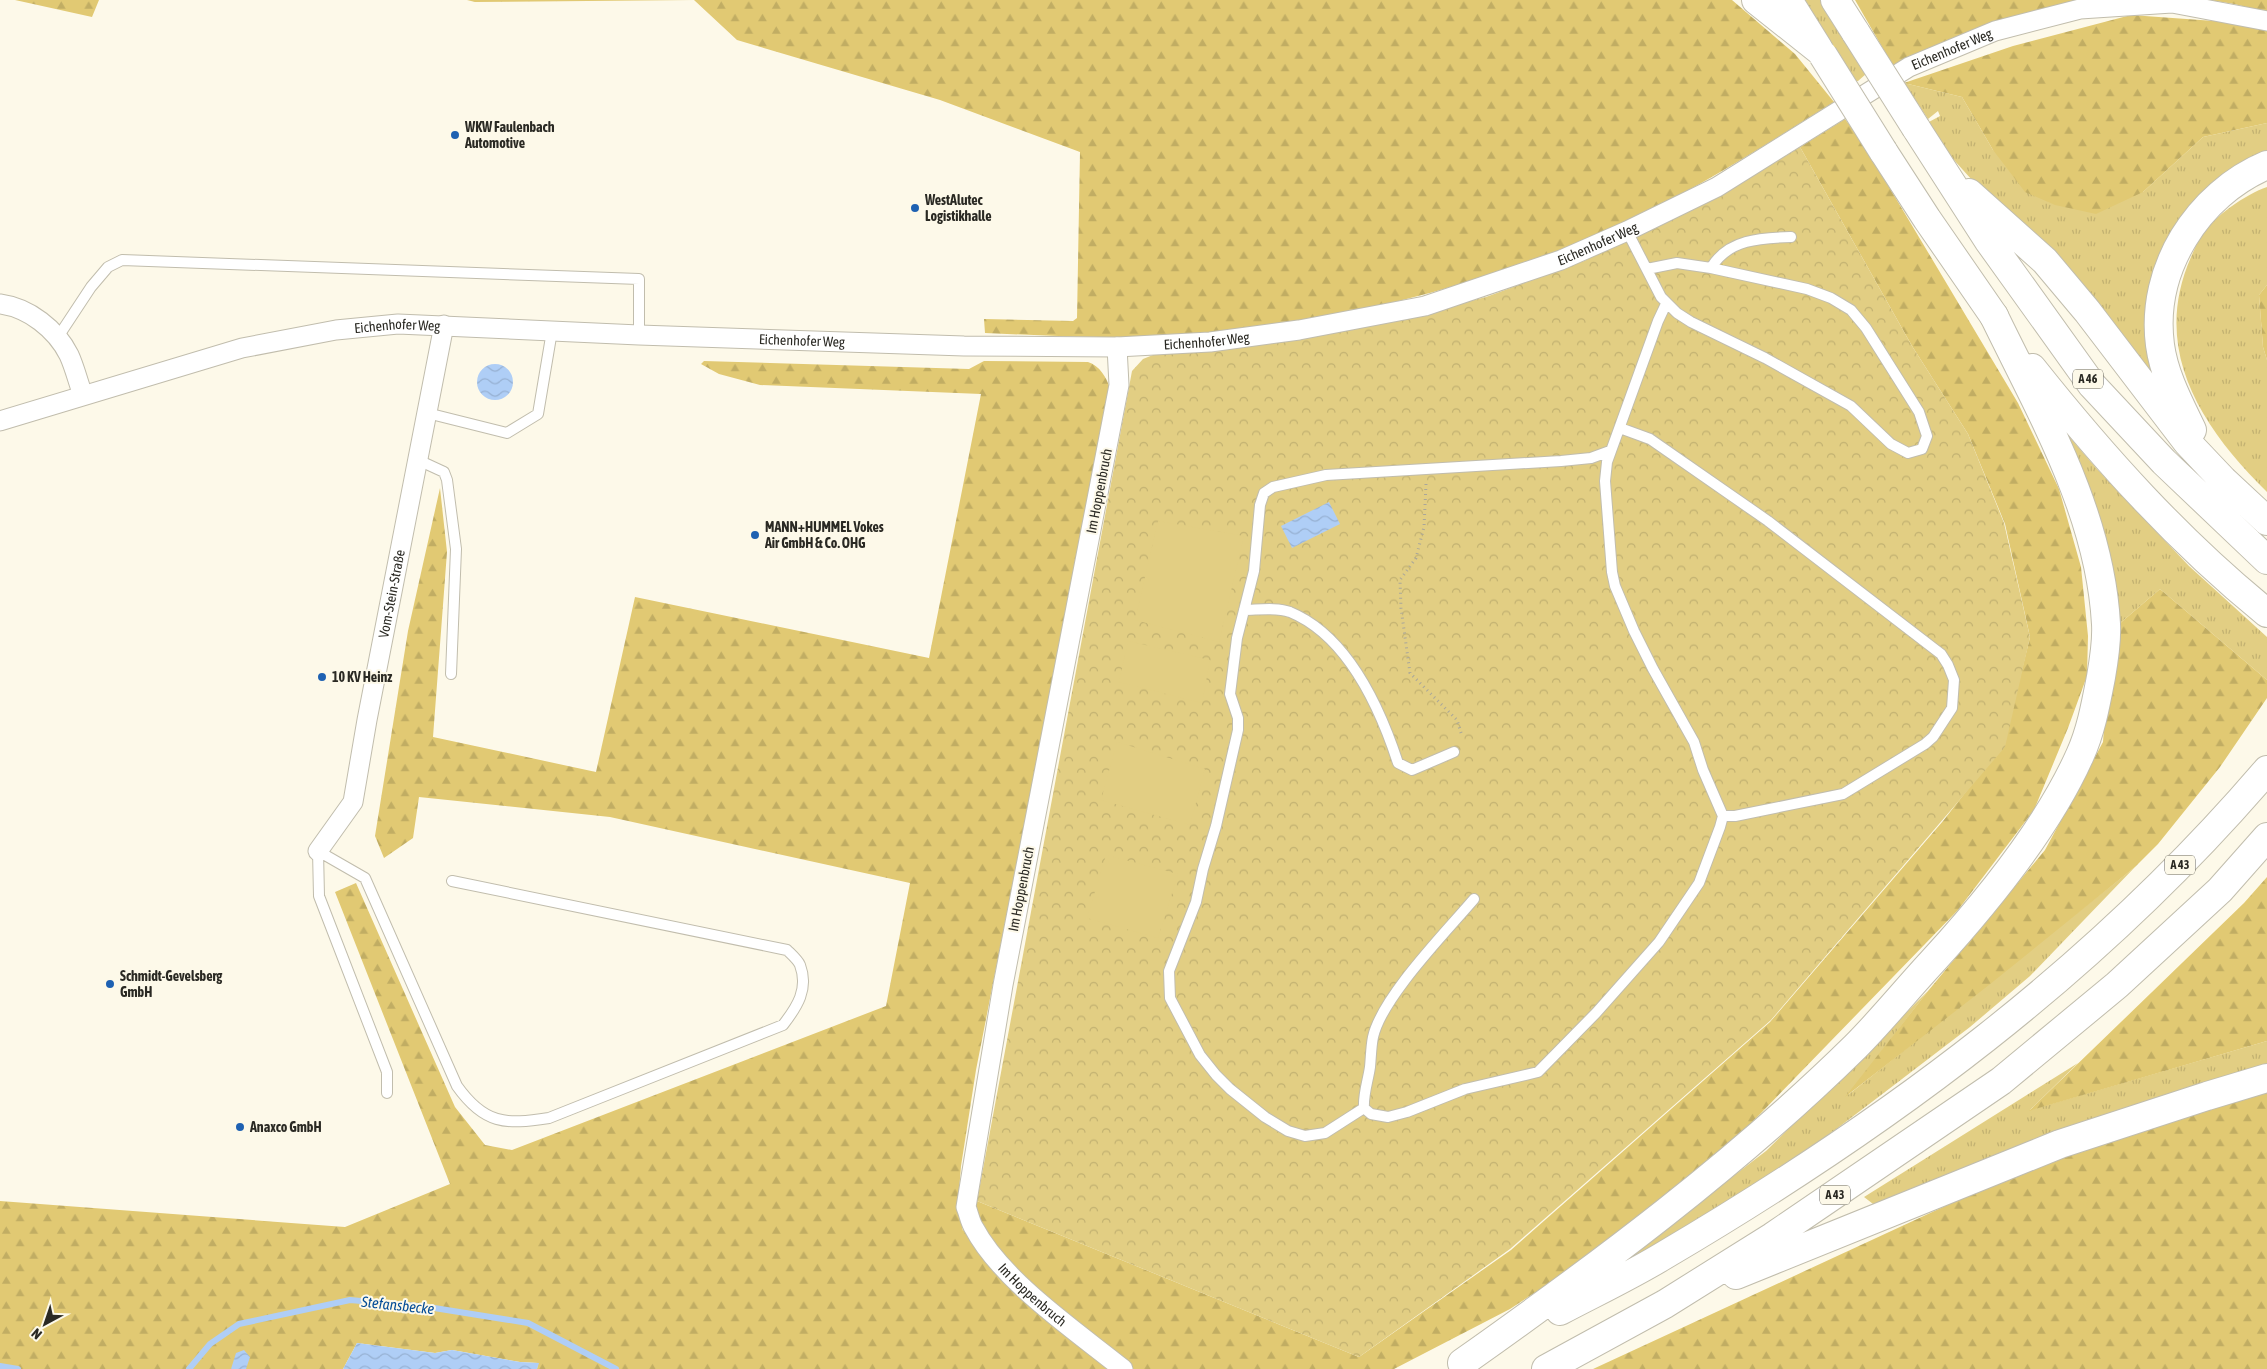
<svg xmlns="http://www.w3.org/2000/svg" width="2267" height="1369" font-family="'Asap Condensed',sans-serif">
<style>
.grass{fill:url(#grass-tufts)}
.forest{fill:url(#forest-firs)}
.park{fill:url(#park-crowns)}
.garden{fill:#e2ce83}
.water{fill:url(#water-waves)}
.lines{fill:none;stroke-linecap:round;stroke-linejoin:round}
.stream{stroke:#afcef6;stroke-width:6}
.lane-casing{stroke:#c1bdad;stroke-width:12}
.street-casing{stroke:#c1bdad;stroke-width:21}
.primary-casing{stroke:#c1bdad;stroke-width:30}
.highway-casing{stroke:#c1bdad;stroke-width:30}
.path{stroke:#a9a69a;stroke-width:3;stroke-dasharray:1 4;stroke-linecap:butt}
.lane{stroke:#fff;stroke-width:10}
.street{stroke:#fff;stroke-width:19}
.primary{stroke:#fff;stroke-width:28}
.highway{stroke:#fff;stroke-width:28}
.primary-bridge-casing{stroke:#c1bdad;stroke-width:30;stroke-linecap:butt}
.highway-bridge-casing{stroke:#c1bdad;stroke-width:30;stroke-linecap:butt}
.primary-bridge{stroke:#fff;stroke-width:28}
.highway-bridge{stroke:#fff;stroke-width:28}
.poi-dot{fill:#1e61b2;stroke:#fdf9e9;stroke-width:2}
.labels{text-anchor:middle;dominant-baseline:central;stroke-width:4;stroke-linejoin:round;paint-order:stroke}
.shield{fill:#fdf9e9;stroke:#69675e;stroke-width:1}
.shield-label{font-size:12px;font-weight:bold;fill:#2a2923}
.street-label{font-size:14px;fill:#2a2923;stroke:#fdf9e9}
.poi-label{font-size:14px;font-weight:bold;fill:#2a2923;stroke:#fdf9e9;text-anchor:start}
.water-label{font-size:15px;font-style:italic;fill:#034c97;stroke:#fdf9e9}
</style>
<defs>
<pattern id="grass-tufts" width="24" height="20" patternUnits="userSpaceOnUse" patternTransform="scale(1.25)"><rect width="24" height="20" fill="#e2ce83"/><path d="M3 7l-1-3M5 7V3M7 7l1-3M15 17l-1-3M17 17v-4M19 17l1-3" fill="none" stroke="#c2b171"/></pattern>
<pattern id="forest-firs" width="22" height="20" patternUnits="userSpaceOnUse" patternTransform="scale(1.25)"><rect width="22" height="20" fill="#e1c973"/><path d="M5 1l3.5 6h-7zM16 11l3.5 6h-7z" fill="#c1ad63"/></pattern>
<pattern id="park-crowns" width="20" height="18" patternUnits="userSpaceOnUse" patternTransform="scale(1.25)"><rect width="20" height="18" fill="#e2ce83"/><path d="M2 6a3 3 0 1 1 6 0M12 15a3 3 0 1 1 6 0" fill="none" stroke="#c2b171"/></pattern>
<pattern id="water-waves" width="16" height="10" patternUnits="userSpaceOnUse" patternTransform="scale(1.25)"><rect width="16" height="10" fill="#afcef6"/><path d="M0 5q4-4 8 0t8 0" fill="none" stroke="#97b1d3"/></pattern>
</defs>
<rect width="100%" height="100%" fill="#fdf9e9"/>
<!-- grass -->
<path class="grass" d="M1803 0H1821L1866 74 1858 81H1855Z
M1904 83 1962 97 1993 150 2143 192 2203 137 2267 123V158L2189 213 2155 382 1953 159 1927 123 1940 116 1938 111 1928 119Z
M2267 187V285L2259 295 2263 347 2267 360V492C2202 428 2150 350 2191 257 2194 250 2197 243 2201 236 2213 217 2246 194 2267 187Z
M2060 426 2097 469 2189 566 2267 637V680L2160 589 2111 631Z
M2135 867 2030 976 1970 1027 1885 1092 1785 1168 1700 1221 1616 1266 1766 1151 1928 991 1848 1095Z
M2267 1041V1067L1877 1207 1864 1197 2078 1063 2030 1110Z"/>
<!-- forest -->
<path class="forest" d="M15 0H99L92 17Z
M467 0H1732L1795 54 1834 102C1764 146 1694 191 1619 225 1467 293 1300 333 1134 337 1084 338 1034 335 985 333L984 319 1073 321 1077 318 1080 152 940 100 737 40 694 0 475 2Z
M1855 0H2109L1893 66Z
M2209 0H2267V12L2234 4Z
M2131 15 2228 22 2267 31V123L2203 137 2143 192 2096 214 2055 205 2025 192 1993 150 1962 97 1904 83 2013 46Z
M1845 119 1861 140 2018 403 2059 489 2081 567 2088 636 2087 676 2068 728 2034 810 1958 910 1730 1145 1612 1242 1510 1309 1394 1369H537L538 1363 520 1362 452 1350 435 1353 357 1343 343 1369H0V1201L345 1227 450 1184 335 892 356 883 455 1107 485 1145 512 1150 886 1006 910 883 610 817 419 797 413 838 384 858 375 836 408 631 440 488 447 552 433 737 596 772 635 597 929 658 981 394 760 385 719 374 701 364 704 361 969 369 984 361 1088 362C1100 366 1106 377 1110 388L976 1070 961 1166 958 1204 963 1231 977 1201 1359 1357 1511 1250 1770 1022 1943 821 2004 743 2030 637 2005 524 1968 434 1912 346 1800 147Z
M2267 285V360L2263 347 2259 295Z
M2160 589 2267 680V698L2220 767 2158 844 2135 867 1989 985 1845 1097 1928 991 2045 850 2103 742 2111 631Z
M2267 877V1041L2029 1111 2244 903Z
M2267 1087V1369H1593L1982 1189 2142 1126Z"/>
<!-- park -->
<path class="park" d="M1800 147 1912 346 1968 434 2004 523 2030 637 2005 747 1771 1020 1510 1249 1359 1357 977 1201 1132 371 1143 359 1153 355 1226 349 1369 326 1486 297 1584 261 1722 194Z"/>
<!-- garden -->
<path class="garden" d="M1158 521 1244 536 1219 642 1135 620Z
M1128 641 1210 660 1202 703 1119 682Z
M1117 742 1205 769 1190 825 1101 800Z
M1106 855 1178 874 1158 938 1087 918Z"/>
<!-- water -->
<path class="water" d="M477 382a18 18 0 1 1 36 0a18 18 0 1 1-36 0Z
M1329 502 1340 524 1292 548 1281 526Z
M357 1343 435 1353 452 1350 520 1362 539 1363 537 1369H343Z
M244 1350 250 1357 246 1369H231L236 1353Z"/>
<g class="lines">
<!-- stream -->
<path class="stream" d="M0 1366 18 1369
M189 1369 210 1344 239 1324 350 1300 428 1307 528 1323 616 1369"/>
<defs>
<path id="lane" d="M1627 231 1661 297 1677 313 1691 322 1765 358 1851 406 1891 444 1908 453 1922 449 1927 436 1919 412 1866 328 1851 310 1831 298 1807 289 1711 268 1677 263 1647 269
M1711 268C1728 239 1761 238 1791 237
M58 337 91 287 108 267 122 260 639 279V335
M427 413 507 433 538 414 552 331
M1620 428 1650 439 1768 521 1941 654 1948 665 1954 680 1952 708 1933 737 1925 744 1843 794 1735 816H1723
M418 460 444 472 447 480 456 549 451 674
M1244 610C1257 610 1277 607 1290 612 1348 636 1380 708 1398 763L1412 770 1454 752
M318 851 365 878 457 1086C484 1124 505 1125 549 1118L783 1025C797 1007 809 989 800 965 798 960 791 954 787 950L452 881
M318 851 319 896 387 1072V1093
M1474 899C1446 932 1382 997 1373 1037 1371 1047 1371 1057 1370 1067 1368 1081 1363 1094 1364 1108L1371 1114 1388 1117 1407 1112 1465 1089 1538 1072 1596 1013 1659 942 1699 883 1720 827 1723 816 1703 770 1694 742 1653 669 1634 631 1615 586 1612 572 1605 481 1607 462 1658 321 1666 304
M1364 1108 1325 1133 1305 1136 1288 1131 1265 1117 1230 1089 1216 1075 1200 1055 1170 998 1169 971 1196 902 1203 869 1216 826 1238 730V718L1230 694 1237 638 1254 571 1260 505 1264 493 1273 487 1326 475 1561 461 1591 458 1610 451"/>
<g id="street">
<path d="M0 304C29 308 56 329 69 355 75 368 78 382 83 395"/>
<path id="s1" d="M1117 347 1119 385 1003 985 966 1207C969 1214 970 1222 974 1228 1002 1281 1076 1331 1123 1369"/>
<path id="s2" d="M0 421 242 348 336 330 398 324 639 335 964 346 1117 347 1210 342 1299 330 1425 306 1561 260 1627 231 1717 187 1909 67 1995 31 2080 9 2172 3 2267 21"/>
<path id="s3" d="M318 851 353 802 367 720 444 325"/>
</g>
<path id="primary" d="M1788 0 1818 48
M1835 0 1856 33
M1883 151 1927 219 1994 316"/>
<path id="highway" d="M1756 0 1819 50
M1916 128 1988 240 2092 385 2164 462 2267 560
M1969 193 2045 261 2087 311 2187 442 2223 480 2267 521
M2032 368C2102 456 2178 541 2267 613
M2192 430C2179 403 2164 375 2160 345 2150 269 2198 194 2267 165
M1736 1275 2060 1144 2207 1096 2267 1078
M1560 1311C1594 1293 1630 1276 1663 1256 1889 1123 2096 970 2267 770
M1462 1363C1599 1266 1735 1165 1855 1047 1882 1020 1906 990 1932 962 1986 903 2047 829 2080 755 2091 731 2096 703 2101 677 2104 660 2107 641 2106 624 2100 513 2041 413 1994 316
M1546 1369 1665 1304 1772 1237 2001 1081 2117 985 2220 890 2267 837"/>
</defs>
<!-- lane casing -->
<use href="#lane" class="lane-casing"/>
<!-- street casing -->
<use href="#street" class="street-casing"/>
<!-- primary casing -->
<use href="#primary" class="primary-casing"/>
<!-- highway casing -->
<use href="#highway" class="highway-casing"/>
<!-- path -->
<path class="path" d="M1426 484 1424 527 1416 558 1400 580 1401 608 1410 673 1457 720 1462 736"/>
<!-- lane -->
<use href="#lane" class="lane"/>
<!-- street -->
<use href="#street" class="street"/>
<!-- primary -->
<use href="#primary" class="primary"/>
<!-- highway -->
<use href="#highway" class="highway"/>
<defs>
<path id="primary-bridge" d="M1823 55 1883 151"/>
<path id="highway-bridge" d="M1856 33 1916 128"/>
</defs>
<!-- primary-bridge casing -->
<use href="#primary-bridge" class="primary-bridge-casing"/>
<!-- highway-bridge casing -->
<use href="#highway-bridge" class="highway-bridge-casing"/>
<!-- primary-bridge -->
<use href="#primary-bridge" class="primary-bridge"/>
<!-- highway-bridge -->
<use href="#highway-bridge" class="highway-bridge"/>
</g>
<!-- markers -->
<g class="poi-dot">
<circle cx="455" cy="135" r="5"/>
<circle cx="915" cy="208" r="5"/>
<circle cx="755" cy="535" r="5"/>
<circle cx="322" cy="677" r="5"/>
<circle cx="110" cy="984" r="5"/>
<circle cx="240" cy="1127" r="5"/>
</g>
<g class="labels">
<!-- shield labels -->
<g class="shield">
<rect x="2073" y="369.5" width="30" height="19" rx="4"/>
<rect x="2165" y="855.5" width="30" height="19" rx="4"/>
<rect x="1820" y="1185.5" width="30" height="19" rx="4"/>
</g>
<g class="shield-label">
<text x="2088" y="379">A 46</text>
<text x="2180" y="865">A 43</text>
<text x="1835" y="1195">A 43</text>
</g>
<!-- street labels -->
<g class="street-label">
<text stroke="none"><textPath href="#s2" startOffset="2030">Eichenhofer Weg</textPath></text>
<text stroke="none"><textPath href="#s2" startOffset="1625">Eichenhofer Weg</textPath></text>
<text stroke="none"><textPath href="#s2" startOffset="410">Eichenhofer Weg</textPath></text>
<text stroke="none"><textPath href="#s2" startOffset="1220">Eichenhofer Weg</textPath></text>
<text stroke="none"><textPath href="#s2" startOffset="815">Eichenhofer Weg</textPath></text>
<text transform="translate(1099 491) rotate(-79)">Im Hoppenbruch</text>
<text stroke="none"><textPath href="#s3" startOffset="272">Vom-Stein-Straße</textPath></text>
<text transform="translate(1021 889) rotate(-79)">Im Hoppenbruch</text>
<text stroke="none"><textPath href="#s1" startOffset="986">Im Hoppenbruch</textPath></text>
</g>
<!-- poi labels -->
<g class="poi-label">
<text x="465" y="127">WKW Faulenbach<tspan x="465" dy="16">Automotive</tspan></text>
<text x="925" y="200">WestAlutec<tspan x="925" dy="16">Logistikhalle</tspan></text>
<text x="765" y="527">MANN+HUMMEL Vokes<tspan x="765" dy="16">Air GmbH &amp; Co. OHG</tspan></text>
<text x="332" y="677">10 KV Heinz</text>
<text x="120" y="976">Schmidt-Gevelsberg<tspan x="120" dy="16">GmbH</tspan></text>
<text x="250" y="1127">Anaxco GmbH</text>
</g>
<!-- water labels -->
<g class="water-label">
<text transform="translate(398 1305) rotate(6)">Stefansbecke</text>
</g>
</g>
<!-- north arrow -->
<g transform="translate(45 1324) rotate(220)" stroke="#fdf9e9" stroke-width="4" paint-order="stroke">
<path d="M0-4L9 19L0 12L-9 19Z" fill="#2a2923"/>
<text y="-8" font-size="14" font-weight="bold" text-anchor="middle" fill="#2a2923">N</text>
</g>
</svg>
